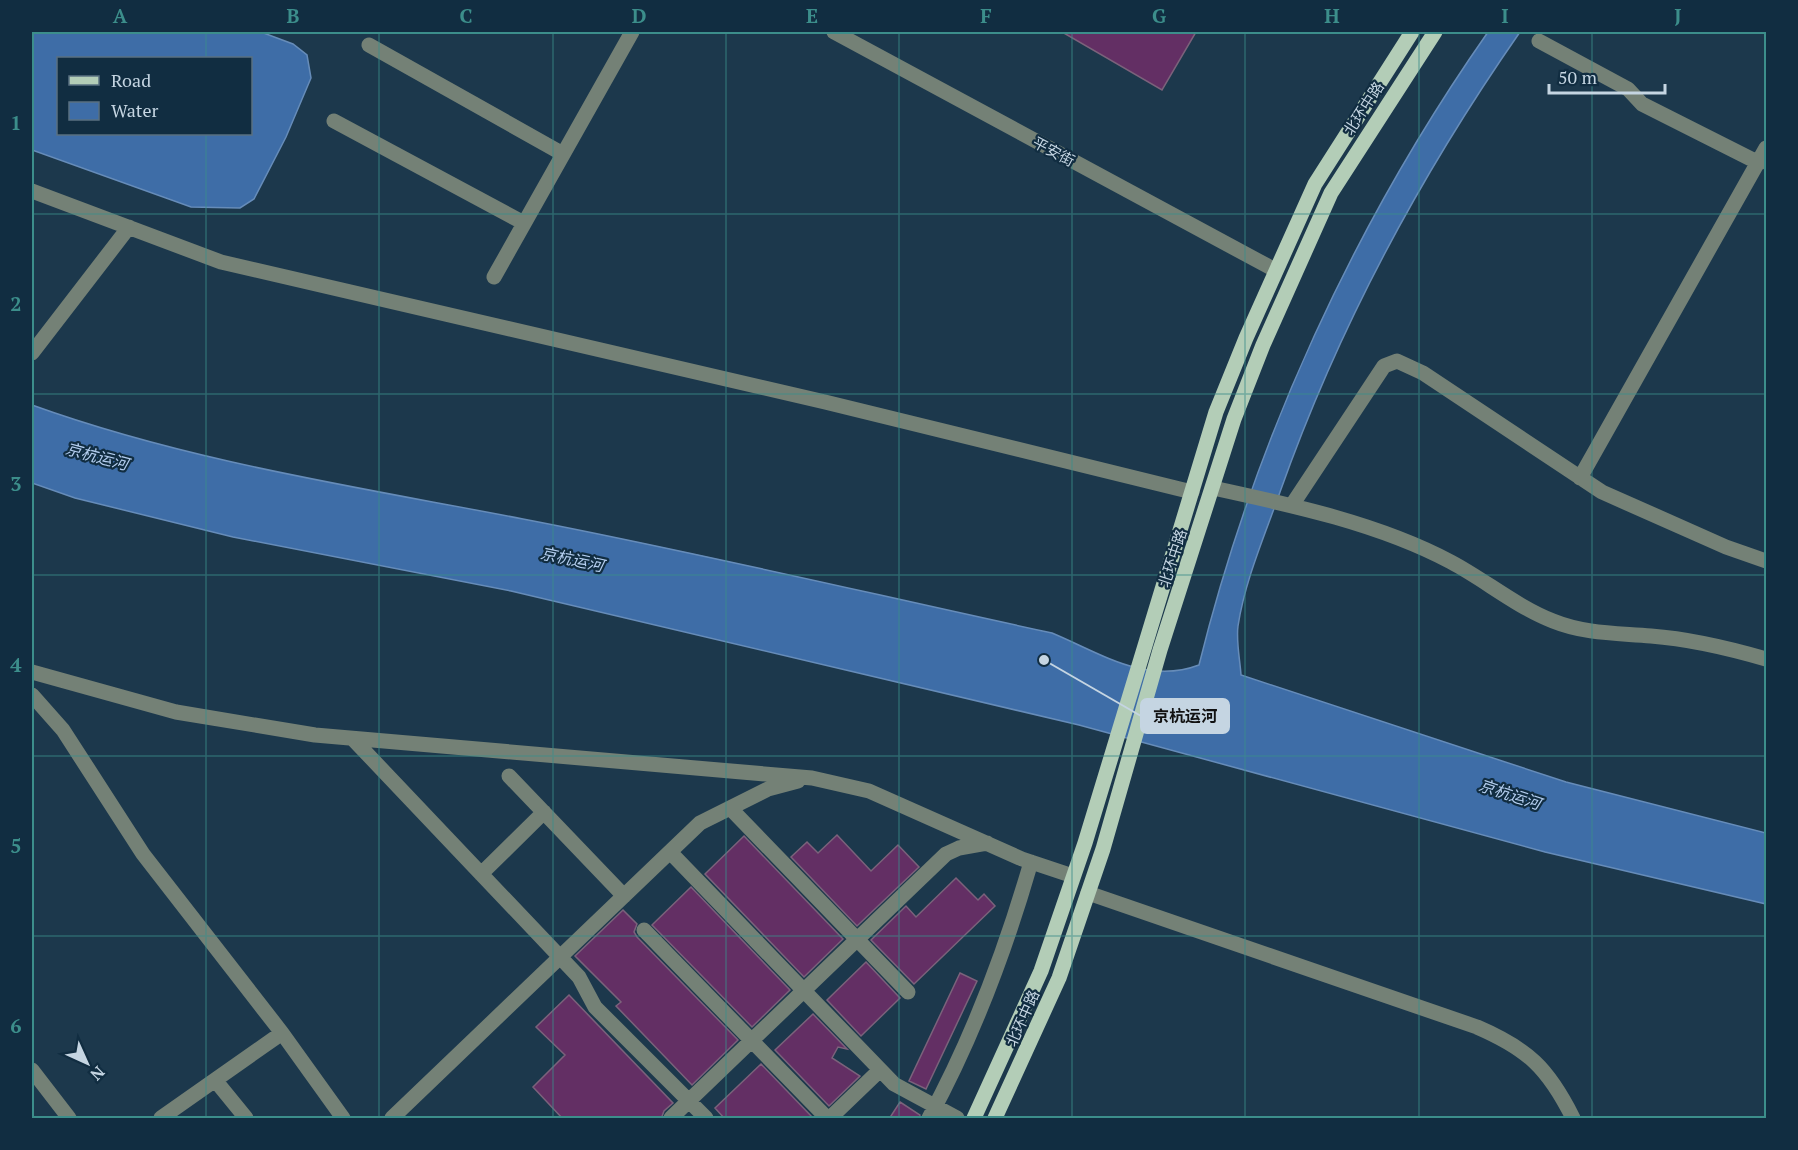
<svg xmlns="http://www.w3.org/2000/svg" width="1798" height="1150" font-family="'PT Serif','Noto Sans SC',serif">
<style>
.water{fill:#3e6da7;stroke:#668cb9;stroke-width:1.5;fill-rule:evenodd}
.building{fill:#632f64;stroke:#7b627b;stroke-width:1.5}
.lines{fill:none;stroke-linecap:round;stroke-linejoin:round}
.minor{stroke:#748176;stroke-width:15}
.major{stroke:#b3cdb7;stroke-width:15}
.grid{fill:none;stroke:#3c8e8b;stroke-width:1.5;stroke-opacity:0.55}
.labels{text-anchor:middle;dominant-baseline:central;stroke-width:4.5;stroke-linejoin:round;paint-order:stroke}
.street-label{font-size:15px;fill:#c5d5e2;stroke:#112d41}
.water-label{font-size:16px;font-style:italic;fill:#b4ceef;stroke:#112d41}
.leader{fill:none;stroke:#c5d5e2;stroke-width:2}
.callout-dot{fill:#c5d5e2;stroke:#112d41;stroke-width:2}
.callout{fill:#c5d5e2;stroke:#c5d5e2;stroke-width:2}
.callout-label{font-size:16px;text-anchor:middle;font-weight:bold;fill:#111}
.neatline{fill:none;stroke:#3c8e8b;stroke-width:2}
.grid-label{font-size:20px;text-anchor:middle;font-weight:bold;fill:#3c8e8b}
</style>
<rect width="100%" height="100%" fill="#1c384c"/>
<!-- water -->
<path class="water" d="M32 32H261L293 44 307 55 311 78 286 137 254 199 240 208 191 207 32 150ZM58 58H250V134H58Z
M1488 32H1520C1421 174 1338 328 1280 492 1265 535 1245 580 1238 626 1236 641 1240 660 1241 675L1566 782 1766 833V904L1545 852 1079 725 511 591 233 537 75 498 32 483V405C190 462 358 487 523 519 700 553 876 595 1052 633 1100 653 1146 685 1199 665 1255 439 1355 222 1488 32Z"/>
<!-- building -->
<path class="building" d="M1062 32H1196L1162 90Z
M837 835 871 871 898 845 919 867 857 926 791 857 807 842 818 853Z
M744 836 843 939 804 977 705 874Z
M956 878 978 900 984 894 995 906 914 984 871 940 906 906 916 917Z
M691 887 790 990 752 1027 652 925Z
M623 910 637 924 634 932 637 937 738 1040 692 1085 616 1006 621 1002 575 956Z
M866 962 900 998 861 1036 827 1000Z
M960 973 977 981 926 1089 909 1081Z
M569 995 673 1103 664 1111 661 1119H563L533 1087 565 1055 536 1027Z
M813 1014 847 1049 838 1047 832 1058 860 1076 829 1106 775 1050Z
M761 1064 814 1119H725L715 1108Z
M900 1102 920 1115 919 1119H889Z"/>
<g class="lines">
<!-- minor -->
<path class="minor" d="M834 32 1275 270
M1539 41 1628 89 1642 104 1759 163
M369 45 563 154
M334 121 524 223
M32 191 221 262 825 402 1192 492
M494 277 632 32
M32 353 129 227
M1580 478 1766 148
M1213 488C1292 505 1380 524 1451 562 1485 580 1517 607 1553 621 1585 634 1617 633 1651 636 1691 639 1728 648 1766 659
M1292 505 1384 366 1397 361 1423 373 1602 492 1726 547 1766 561
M32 672 176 712 315 735 812 778 869 791 1022 859 1073 876
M32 695 63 730 143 854 282 1033 343 1118
M353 739 579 977 595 1007 706 1118
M509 776 624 896
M731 809 908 992
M670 852 894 1084 957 1118
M481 874 544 812
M1088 893 1477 1027C1528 1049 1548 1068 1573 1118
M644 930 827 1118
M32 1070 69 1118
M215 1080 246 1118
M161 1118 282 1033
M392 1118 700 823 768 789 798 781
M671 1118 946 854 959 848 987 843
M830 1118 880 1070
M929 1118C973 1037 1005 952 1031 862"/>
<!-- major -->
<path class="major" d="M974 1118 1041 971 1085 843 1216 412 1246 338 1315 184 1412 32
M995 1118 1059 978 1103 849 1160 650 1234 419 1263 345 1331 193 1435 32"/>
</g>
<!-- grid -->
<path class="grid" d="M206 32V58M379 32V1118M553 32V1118M726 32V1118M899 32V1118M1072 32V1118M1245 32V1118M1419 32V1118M1592 32V1118M206 134V1118M32 214H1766M32 394H1766M32 575H1766M32 756H1766M32 936H1766"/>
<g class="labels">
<!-- street labels -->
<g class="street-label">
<text transform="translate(1363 108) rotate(-57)">北环中路</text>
<text transform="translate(1054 151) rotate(28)">平安街</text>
<text transform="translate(1172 558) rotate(-72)">北环中路</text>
<text transform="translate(1022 1018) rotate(-66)">北环中路</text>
</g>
<!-- water labels -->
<g class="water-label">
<text transform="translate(97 456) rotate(15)">京杭运河</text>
<text transform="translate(572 559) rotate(12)">京杭运河</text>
<text transform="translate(1510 794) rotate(18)">京杭运河</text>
</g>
</g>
<!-- callouts -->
<path class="leader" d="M1044 660L1141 716"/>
<circle class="callout-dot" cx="1044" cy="660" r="6"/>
<rect class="callout" x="1141" y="699" width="88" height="34" rx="6"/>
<g class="callout-label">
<text x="1185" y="722">京杭运河</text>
</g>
<!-- border -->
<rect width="1798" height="1150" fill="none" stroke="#112d41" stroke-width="66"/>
<!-- legend -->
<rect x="57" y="57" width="195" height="78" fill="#112d41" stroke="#597081" stroke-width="1.5"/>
<rect x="69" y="76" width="30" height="9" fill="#b3cdb7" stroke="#597081" stroke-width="1.5"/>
<text x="111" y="87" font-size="18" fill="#c5d5e2">Road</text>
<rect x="69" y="102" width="30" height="18" fill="#3e6da7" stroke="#597081" stroke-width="1.5"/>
<text x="111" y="117" font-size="18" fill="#c5d5e2">Water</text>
<!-- north arrow -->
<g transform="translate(87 1063) rotate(135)" stroke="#112d41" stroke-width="4.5" paint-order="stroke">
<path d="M0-4.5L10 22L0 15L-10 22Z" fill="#c5d5e2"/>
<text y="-9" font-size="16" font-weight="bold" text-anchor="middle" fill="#c5d5e2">N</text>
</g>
<!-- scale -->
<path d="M1549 84v9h116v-9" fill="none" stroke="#c5d5e2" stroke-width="3"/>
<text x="1558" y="84" font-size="18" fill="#c5d5e2" stroke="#112d41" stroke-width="4.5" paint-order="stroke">50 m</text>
<rect x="33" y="33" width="1732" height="1084" class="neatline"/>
<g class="grid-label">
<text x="120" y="23">A</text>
<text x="293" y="23">B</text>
<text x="466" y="23">C</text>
<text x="639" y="23">D</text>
<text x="812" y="23">E</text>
<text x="986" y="23">F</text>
<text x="1159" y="23">G</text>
<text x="1332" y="23">H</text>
<text x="1505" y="23">I</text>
<text x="1678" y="23">J</text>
<text x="16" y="130">1</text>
<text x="16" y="311">2</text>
<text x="16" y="491">3</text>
<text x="16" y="672">4</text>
<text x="16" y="853">5</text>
<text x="16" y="1033">6</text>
</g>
</svg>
